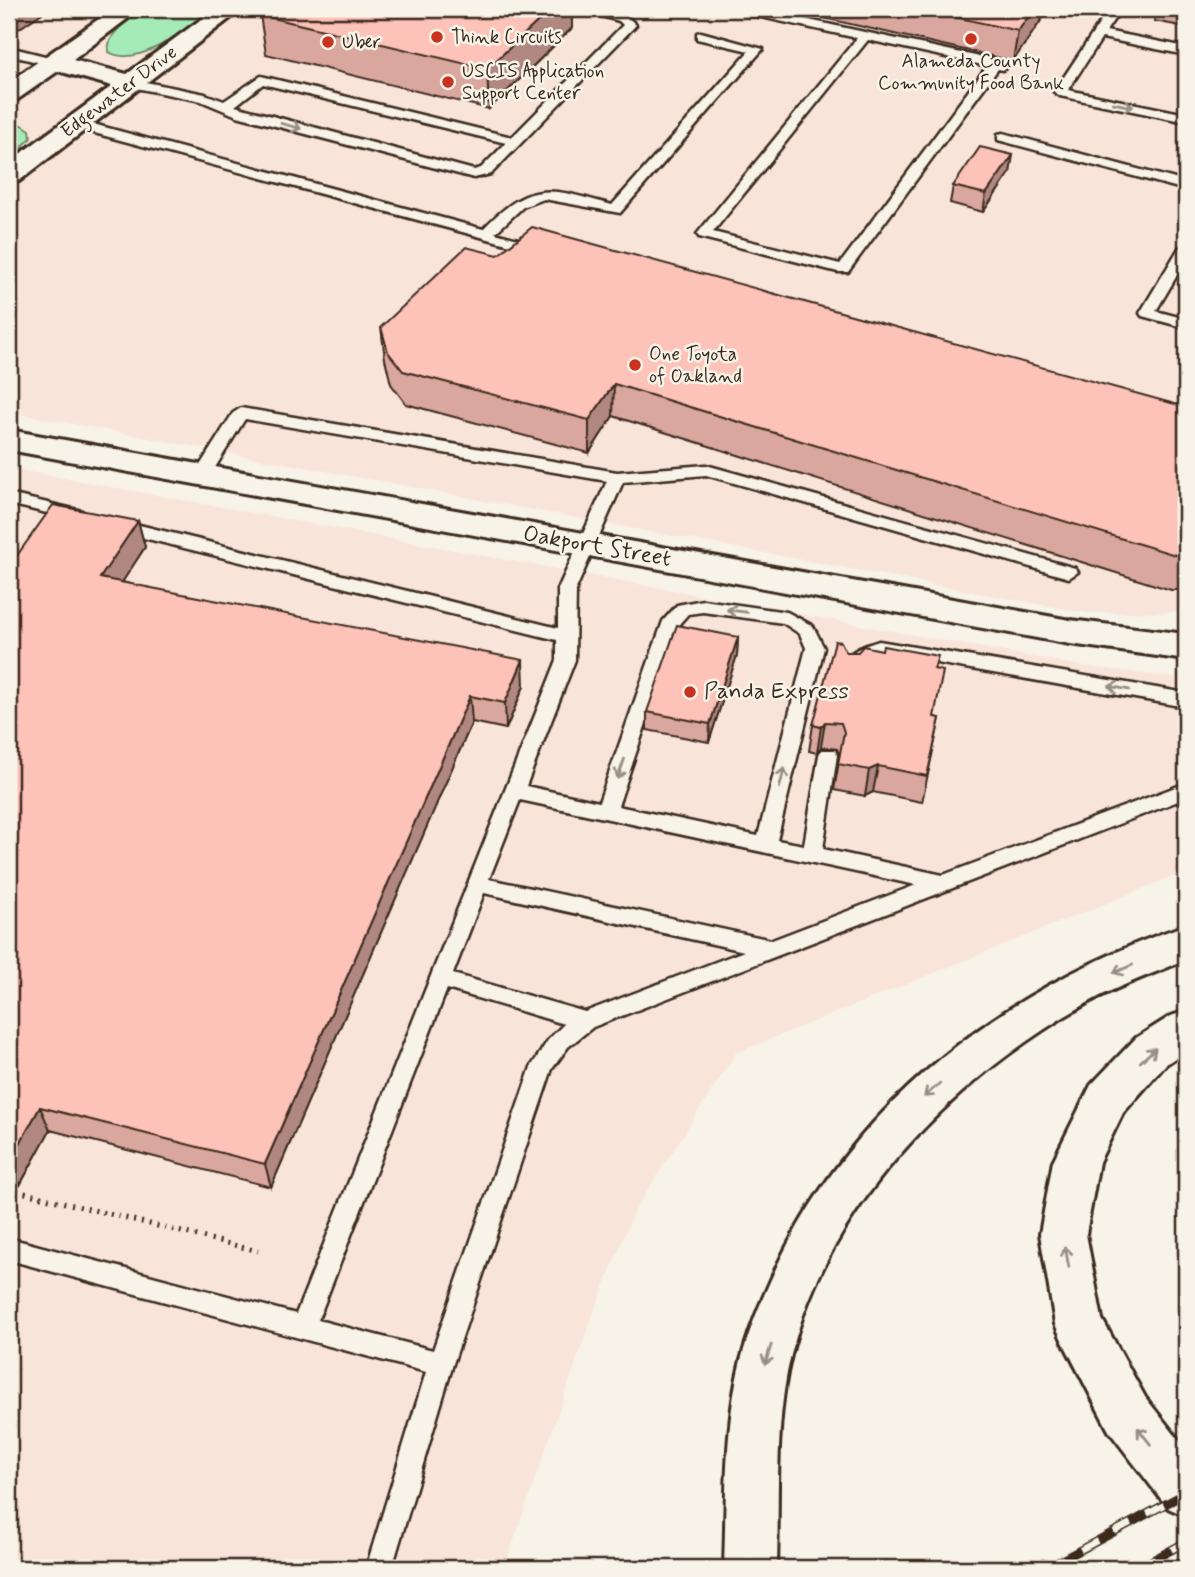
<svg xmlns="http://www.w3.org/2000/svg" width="1195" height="1577" font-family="Mynerve,sans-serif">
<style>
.built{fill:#f9e4da}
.green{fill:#a4ebb8;stroke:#708a6b;stroke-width:2}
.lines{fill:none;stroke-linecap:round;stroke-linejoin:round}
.lane-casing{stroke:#3b2a1e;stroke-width:5}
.secondary-casing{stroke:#3b2a1e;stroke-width:6}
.highway-casing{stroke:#3b2a1e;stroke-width:6}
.path{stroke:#3b2a1e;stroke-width:5;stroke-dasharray:2 6;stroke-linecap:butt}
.lane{fill:#f7f3e8;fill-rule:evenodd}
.secondary{fill:#f7f3e8;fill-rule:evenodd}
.highway{fill:#f7f3e8;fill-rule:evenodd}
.rail-casing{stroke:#3b2a1e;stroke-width:9}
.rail{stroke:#f7f3e8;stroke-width:6;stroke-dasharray:19;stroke-linecap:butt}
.wall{fill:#daa79e;stroke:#3b2a1e;stroke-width:2}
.shaded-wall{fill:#b18881;stroke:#3b2a1e;stroke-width:2}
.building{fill:#fdc2b8;stroke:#3b2a1e;stroke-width:2}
.oneway{stroke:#998e83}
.poi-dot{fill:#c8321e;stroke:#f7f3e8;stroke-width:2.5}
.labels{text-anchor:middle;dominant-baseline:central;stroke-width:5;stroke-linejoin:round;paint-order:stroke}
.far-poi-label{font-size:19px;fill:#3b2a1e;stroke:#f7f3e8;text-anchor:start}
.far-street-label{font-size:19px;fill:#3b2a1e;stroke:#f7f3e8}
.street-label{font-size:23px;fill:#3b2a1e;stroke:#f7f3e8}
.poi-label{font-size:23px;fill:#3b2a1e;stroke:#f7f3e8;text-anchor:start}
</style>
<rect width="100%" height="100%" fill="#f7f3e8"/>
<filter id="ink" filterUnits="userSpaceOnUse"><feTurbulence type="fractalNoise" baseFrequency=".0143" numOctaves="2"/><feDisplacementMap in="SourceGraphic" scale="14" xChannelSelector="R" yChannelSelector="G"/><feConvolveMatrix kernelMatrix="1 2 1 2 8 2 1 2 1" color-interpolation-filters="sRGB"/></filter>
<g filter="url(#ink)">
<!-- built -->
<path class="built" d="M9 9H1186V612L1086 613 9 412Z
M9 468 1082 666 1186 679V871L736 1053 634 1211 589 1325 504 1568H9Z"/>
<!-- green -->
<path class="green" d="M146 9H212C188 26 140 70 109 52 105 32 132 19 146 9Z
M9 123 22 125 30 130 31 138 9 160Z"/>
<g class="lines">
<defs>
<path id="lane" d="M577 9C597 8 623 9 636 25L491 174 474 178 237 116 201 101 131 87 125 83 131 79 205 94 224 101 261 76 512 137 623 25 619 21ZM263 84 506 143 481 168 474 170 235 106Z
M737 9H758L1003 62 1009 66 1003 70 998 69 848 272H838L699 237 697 234 857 38 743 13ZM868 40 987 66 840 264 713 232Z
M1109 9H1121L1106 31 1186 47V55L1102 38 1068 90 1186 114V122L1060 96 1054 92Z
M701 32 763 49 620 213 544 199 523 207 495 233 545 246 547 249 540 253 72 127 70 124 77 120 82 121 483 229C531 179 550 188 612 205L749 51 697 39V33Z
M9 47 57 59 59 62 53 66 9 55Z
M1003 133 1186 182V190L998 140V134Z
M1186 244V260L1156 311 1186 319V328L1142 316 1140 313 1179 248Z
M241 408 617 472 706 465 1075 568 1078 572 1069 578 706 475 623 482 576 589 575 660 526 786 599 802 663 621 677 605 703 600 787 612 813 626 824 648 777 840 804 845 819 755 821 750H835L837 755 823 849 943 875 1186 783V798L593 1027 568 1047 552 1069 453 1364 392 1568H366L426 1372 9 1260V1238L296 1314 557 660V640L115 531 107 525 115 519 558 628V589L607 481 245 419 208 479H196L194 475 233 413ZM703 612 783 623 800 634 806 648 758 836 618 806 680 623 688 614ZM520 800 916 885 772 940 489 879ZM484 893 744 951 585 1012 453 974ZM447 989 564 1024 548 1040 531 1067 433 1350 318 1320Z
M9 494 82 511 84 515 76 520 9 504Z
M879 641 1186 693V707L880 653 859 666H847L844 661C852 649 866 645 879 641Z"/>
<path id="secondary" d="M113 9H140L73 60 127 74 215 9H242L19 181 9 183V162L112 86 58 71 18 99 9 102V82Z
M9 430 1070 620 1186 634V660L1070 644 9 450Z"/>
<path id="highway" d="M1186 925V960C1154 973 1120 985 1089 1002 951 1080 819 1212 787 1373 775 1436 779 1504 777 1568H724C726 1508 725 1431 738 1373 746 1335 762 1299 778 1264 859 1096 1012 984 1186 925Z
M1186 1011V1051L1166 1064 1123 1113 1099 1162 1086 1234 1102 1319 1145 1397 1186 1449V1516L1168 1508 1109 1431 1062 1340 1055 1324 1040 1234 1053 1161 1091 1085 1136 1038 1171 1016Z"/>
</defs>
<!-- lane casing -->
<use href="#lane" class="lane-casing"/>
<!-- secondary casing -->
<use href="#secondary" class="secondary-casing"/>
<!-- highway casing -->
<use href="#highway" class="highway-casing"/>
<!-- path -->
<path class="path" d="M9 1189 258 1251"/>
<!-- lane -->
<use href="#lane" class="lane"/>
<!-- secondary -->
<use href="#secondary" class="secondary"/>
<!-- highway -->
<use href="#highway" class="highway"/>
<defs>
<path id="rail" d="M1047 1568 1186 1493
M1138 1568 1186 1542"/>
</defs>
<!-- rail casing -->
<use href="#rail" class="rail-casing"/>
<!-- rail -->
<use href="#rail" class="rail"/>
</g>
<!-- wall -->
<path class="wall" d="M268 9H572V28L489 109 266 54 260 15Z
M816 9H1049L1013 61 815 16Z
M1157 9H1186V27L1154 21Z
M1010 173 983 212 950 203 953 186Z
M498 255 1186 407V590H1171L613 416 589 453 406 404 391 384 385 359 381 327Z
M138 521 145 547 122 582 524 686 506 729 472 722 271 1187 50 1130 20 1185 9 1182V560L13 561Z
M738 637 737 655 709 742 647 730V712Z
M846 652H858L935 669 934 717 940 718 922 802 873 792 865 796 834 790 840 756 837 749 821 747 817 753 809 751 813 725Z"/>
<!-- shaded-wall -->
<path class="shaded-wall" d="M9 9H48L11 34 9 24Z
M551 9H572V28L489 109 487 69Z
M1034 9H1049L1013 61 1018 31Z
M1013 155 1010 173 983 212 986 194Z
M614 384 613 416 589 453V420Z
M138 521 145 547 108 604 100 578Z
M738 637 737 655 709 742 710 724Z
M523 660 524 686 506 729 505 703Z
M470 696 472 722 271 1187 265 1164Z
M825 722 821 747 817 753 821 727Z
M878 766 873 792 865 796 869 770Z
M40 1107 50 1130 20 1185 9 1163Z"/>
<!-- building -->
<path class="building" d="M268 9H551L487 69 260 15Z
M919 9H1034L1018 31Z
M980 147 1013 155 986 194 953 186Z
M532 227 1186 407V557H1182L614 384 589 420 403 371 388 352 381 327 466 247 498 255Z
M53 505 138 521 100 578 523 660 505 703 470 696 265 1164 40 1107 9 1163V560L13 561Z
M677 625 738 637 710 724 647 712Z
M835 641 841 642 846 652H858L863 646 882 650 883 646 938 656 934 669 943 671 934 717 940 718 927 776 878 766 869 770 838 764 844 732 841 723 825 722 821 727 813 725Z"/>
<!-- one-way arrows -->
<defs><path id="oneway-shaft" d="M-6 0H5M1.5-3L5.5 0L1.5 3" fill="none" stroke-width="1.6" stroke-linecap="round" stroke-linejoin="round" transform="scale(1.75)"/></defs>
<g class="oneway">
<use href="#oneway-shaft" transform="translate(1123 105) rotate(12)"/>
<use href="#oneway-shaft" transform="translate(291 126) rotate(15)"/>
<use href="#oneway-shaft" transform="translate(737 611) rotate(-172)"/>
<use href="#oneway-shaft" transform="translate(1119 688) rotate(-170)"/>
<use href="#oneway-shaft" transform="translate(621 769) rotate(109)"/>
<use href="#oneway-shaft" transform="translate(782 778) rotate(-76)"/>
<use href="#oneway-shaft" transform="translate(1123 969) rotate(157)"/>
<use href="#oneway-shaft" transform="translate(1148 1055) rotate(-42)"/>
<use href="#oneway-shaft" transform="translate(932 1090) rotate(139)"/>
<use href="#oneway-shaft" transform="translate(1067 1257) rotate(-100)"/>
<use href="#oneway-shaft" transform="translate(768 1355) rotate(108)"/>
<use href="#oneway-shaft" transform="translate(1144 1436) rotate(-128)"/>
</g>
</g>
<!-- markers -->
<g class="poi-dot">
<circle cx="437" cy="37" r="7"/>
<circle cx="971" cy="39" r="7"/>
<circle cx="328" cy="42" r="7"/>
<circle cx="448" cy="82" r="7"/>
<circle cx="635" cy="365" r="7"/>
<circle cx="690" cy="692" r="7"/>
</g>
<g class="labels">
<!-- far-poi labels -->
<g class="far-poi-label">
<text x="451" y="37">Think Circuits</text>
<text x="342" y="42">Uber</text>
<text x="971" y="61" text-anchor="middle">Alameda County<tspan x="971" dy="22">Community Food Bank</tspan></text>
<text x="462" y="71">USCIS Application<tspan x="462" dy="22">Support Center</tspan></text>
<text x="649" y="354">One Toyota<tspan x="649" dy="22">of Oakland</tspan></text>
</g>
<!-- far-street labels -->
<g class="far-street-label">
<text transform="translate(119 92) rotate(-37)">Edgewater Drive</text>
</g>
<!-- street labels -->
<g class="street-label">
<text transform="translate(597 547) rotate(10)">Oakport Street</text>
</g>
<!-- poi labels -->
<g class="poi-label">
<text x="704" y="692">Panda Express</text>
</g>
</g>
<!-- margin -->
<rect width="1195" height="1577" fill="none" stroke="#f7f3e8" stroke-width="35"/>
<rect x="18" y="18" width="1160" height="1542" fill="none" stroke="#3b2a1e" stroke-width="2.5" filter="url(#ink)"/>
</svg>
